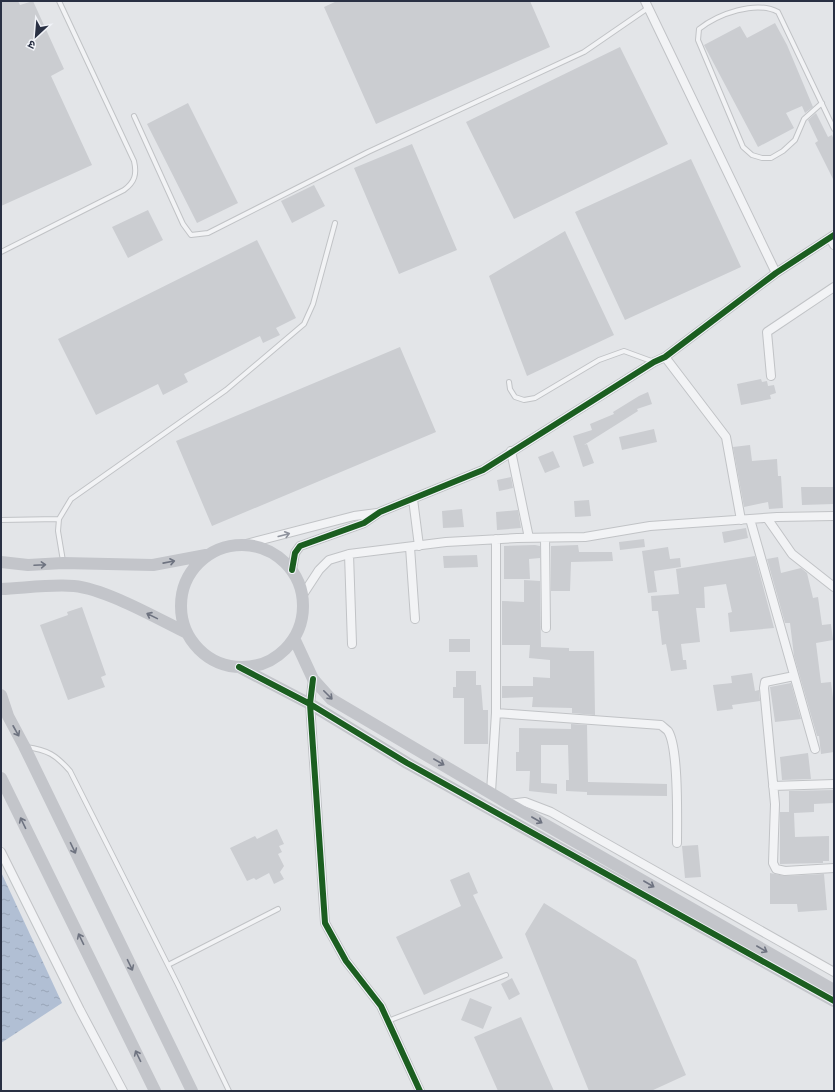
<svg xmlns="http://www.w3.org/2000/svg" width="835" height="1092" font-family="Signika,'Noto Sans Devanagari',sans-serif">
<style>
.water{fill:url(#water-ripples)}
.building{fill:#cbcdd1}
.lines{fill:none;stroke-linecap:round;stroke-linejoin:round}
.lane-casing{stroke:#c1c3c6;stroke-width:6}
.street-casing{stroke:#c1c3c6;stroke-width:10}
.lane{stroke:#f2f3f5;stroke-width:4}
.street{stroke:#f2f3f5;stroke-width:8}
.secondary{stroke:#c3c5ca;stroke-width:12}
.cycleway-casing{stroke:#f1f3f8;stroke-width:8}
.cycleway{stroke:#1b5e20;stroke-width:6}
.oneway{stroke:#8e929c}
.oneway2{stroke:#6e7380}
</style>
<defs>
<pattern id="water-ripples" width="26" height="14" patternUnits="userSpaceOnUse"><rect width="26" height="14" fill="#b1bfd4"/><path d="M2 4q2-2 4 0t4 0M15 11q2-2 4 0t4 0" fill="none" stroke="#98a4b7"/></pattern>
</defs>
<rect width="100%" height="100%" fill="#e3e5e8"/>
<!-- water -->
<path class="water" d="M1 872 62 1003 1 1043Z"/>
<!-- building -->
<path class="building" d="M1 1H18L20 5 33 1 64 69 51 76 92 165 1 206Z
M337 1H530L550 47 376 124 324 7Z
M775 23 787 45 813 107 805 113 802 106 786 113 794 128 758 147 704 45 740 26 747 38Z
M620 47 668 144 514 219 466 122Z
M188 103 238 203 197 223 147 124Z
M816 113 828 137 832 135 834 140V181L815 143 818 141 808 120Z
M412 144 457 250 399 274 354 168Z
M691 159 741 267 625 320 575 212Z
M314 185 325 206 292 223 281 201Z
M148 210 163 240 128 258 112 227Z
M565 231 614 335 527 376 489 276Z
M257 240 296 318 276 328 280 335 263 343 260 336 184 374 188 382 163 395 158 384 96 415 58 339Z
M400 347 436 432 212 526 176 441Z
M761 379 762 382 767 381 768 386 774 385 776 393 770 395 771 399 741 405 737 384Z
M648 392 652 404 637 409 638 411 584 445 587 444 594 463 583 467 573 436 592 430 590 424 614 414 613 412 639 396Z
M654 429 657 442 622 450 619 437Z
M750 445 752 461 777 459 778 476H781L783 508 769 509 768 502 744 507 733 447Z
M553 451 560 467 545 473 538 457Z
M511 477 513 488 499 491 497 480Z
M801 487H834V504L802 505Z
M589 500 591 516 575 517 574 501Z
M462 509 464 527 443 528 442 511Z
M518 510 521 528 497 530 496 512Z
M746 528 748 538 724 543 722 532Z
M644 539 645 547 620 550 619 542Z
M535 545 540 546V558L529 559 530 579H504V546Z
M578 545 579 552H612L613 561 571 562 570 591H551V546Z
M668 547 670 559 680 558 681 567 654 571 657 592 648 593 642 551Z
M477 555 478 567 444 568 443 556Z
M755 556 774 628 730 632 728 613 732 612 726 584 704 587 705 608H696L700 642 681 644 683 660H686L687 669 671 671 666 644 662 645 658 611H652L651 596 679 594 676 569Z
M778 557 781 573 801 568 807 573 813 598 818 597 822 625 831 624 833 640 816 643 821 683 831 682 834 706V752L821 754 819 736H817L794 656 790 623H785L767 559Z
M524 580 540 581 541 647 569 648V651H594L595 715 572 713V708L532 707 533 697 502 698V686H533V677L550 678V660L529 658 530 645H502V601L524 602Z
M82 607 106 675 101 677 105 687 68 700 40 625 68 615 67 612Z
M449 639H470V652H449Z
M456 671H476V685H481L483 710H488V744H464V698H453V687H456Z
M752 673 755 691 759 690 760 701 732 705 733 709 717 711 713 685 732 683 731 676Z
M791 683 801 719 775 722 770 687Z
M571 724 587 725 588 782 667 784V796L587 795V792L566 791V780H569L568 745H541V783L557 784V794L529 791 530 771H516V752H519V728L571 729Z
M808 753 811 779 782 780 780 757Z
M834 790V803L814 804V812L794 813 795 837 829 836V861H823V863L780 864V812H789V791Z
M277 829 284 844 279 846 282 852 278 854 284 866 280 872 284 879 274 884 269 873 256 880 254 878 247 881 230 848 255 836 257 839Z
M698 845 701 877 685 878 682 846Z
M469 872 478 893 473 895 503 958 424 995 396 937 461 906 450 880Z
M770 873 785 876 824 874 827 910 798 912 797 904H770Z
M544 903 636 960 686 1075 651 1091H589L525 934Z
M512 978 520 994 509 1000 501 984Z
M470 998 492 1007 483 1029 461 1020Z
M521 1017 554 1091H498L474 1037Z"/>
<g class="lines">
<defs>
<path id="lane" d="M822 103 804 119 795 140 783 151 771 158H762L752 155 743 147 698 40 699 29C718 14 756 0 778 12L834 129
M134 116 183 224 191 235 208 233 368 152 584 52 648 8
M1 252 124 190C135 182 137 174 134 161L59 1
M509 382 510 389 515 397 524 400 535 398 599 360 624 351 654 362
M1 520 59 519
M63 561 58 531 59 519 71 499 226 390 304 324 313 304 335 223
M26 747C48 750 56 755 70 771L178 985 229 1091
M168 965 278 909
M388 1021 506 975"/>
<path id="street" d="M645 1 776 273
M830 238 834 245
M665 357 726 437 741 520
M771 376 767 332 834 287
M511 451 529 538
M413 499 419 546
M767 518 792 554 834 587
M750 519 815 749
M545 538 546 628
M246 544 354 516 377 513
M410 547 415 619
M349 554 352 644
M292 570 295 553 300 546 364 523 380 512 483 470 654 362 665 357 776 273 834 235
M302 596 319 570 329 560 349 554 446 542 517 538 585 537 650 526 777 517 834 516
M794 676 765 682 764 688 775 804 773 863 776 869 785 871 834 868
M313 679 310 704 325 923 346 961 381 1006 420 1091
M496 713 661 725C663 727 666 729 668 731 679 748 677 820 677 843
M773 786 834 784
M491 792 496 713V539
M509 804 525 802 551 812 834 972
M1 852 80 1010 123 1091"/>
</defs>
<!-- lane casing -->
<use href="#lane" class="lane-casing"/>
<!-- street casing -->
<use href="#street" class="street-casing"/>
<!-- lane -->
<use href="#lane" class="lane"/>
<!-- street -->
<use href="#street" class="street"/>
<!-- secondary -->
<path class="secondary" d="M181 606a61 61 0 1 1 122 0a61 61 0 1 1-122 0Z
M1 562 28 565 63 563 153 565 206 555
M1 589C24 588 52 584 74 586 106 589 158 619 187 633
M294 638 313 679 331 699 509 804 834 990
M239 667 310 704 407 763 834 1001
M1 695 8 716 24 746 192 1091
M1 778 155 1091"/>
<defs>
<path id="cycleway" d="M292 570 295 553 300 546 364 523 380 512 483 470 654 362 665 357 776 273 834 235
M239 667 310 704 407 763 834 1001
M313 679 310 704 325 923 346 961 381 1006 420 1091"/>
</defs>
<!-- cycleway casing -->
<use href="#cycleway" class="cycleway-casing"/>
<!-- cycleway -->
<use href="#cycleway" class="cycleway"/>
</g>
<!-- one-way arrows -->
<defs><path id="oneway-shaft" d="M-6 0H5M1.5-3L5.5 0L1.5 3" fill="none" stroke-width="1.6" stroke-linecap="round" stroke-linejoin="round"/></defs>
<use class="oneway" href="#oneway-shaft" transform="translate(284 535) rotate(-15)"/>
<g class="oneway2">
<use href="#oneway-shaft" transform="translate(169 562) rotate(-11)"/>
<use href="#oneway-shaft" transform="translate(40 565) rotate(-3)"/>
<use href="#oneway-shaft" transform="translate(152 616) rotate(-154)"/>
<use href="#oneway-shaft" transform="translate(328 695) rotate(45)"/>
<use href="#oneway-shaft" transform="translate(16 731) rotate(61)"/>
<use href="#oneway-shaft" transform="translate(439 762) rotate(30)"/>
<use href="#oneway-shaft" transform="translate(537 820) rotate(30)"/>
<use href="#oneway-shaft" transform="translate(23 823) rotate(-116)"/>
<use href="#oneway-shaft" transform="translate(73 848) rotate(64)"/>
<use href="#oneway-shaft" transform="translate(649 884) rotate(30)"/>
<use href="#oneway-shaft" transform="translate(81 939) rotate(-116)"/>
<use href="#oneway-shaft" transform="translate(762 949) rotate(30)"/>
<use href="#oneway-shaft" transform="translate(130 965) rotate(64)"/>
<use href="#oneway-shaft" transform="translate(138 1056) rotate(-116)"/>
</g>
<!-- border -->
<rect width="835" height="1092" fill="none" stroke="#293043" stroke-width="4"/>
<!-- north arrow -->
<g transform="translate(36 36) rotate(206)" stroke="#f1f3f8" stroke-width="3" paint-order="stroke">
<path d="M0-3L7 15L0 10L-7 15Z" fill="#293043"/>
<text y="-6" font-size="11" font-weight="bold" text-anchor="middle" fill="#293043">उ</text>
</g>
</svg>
